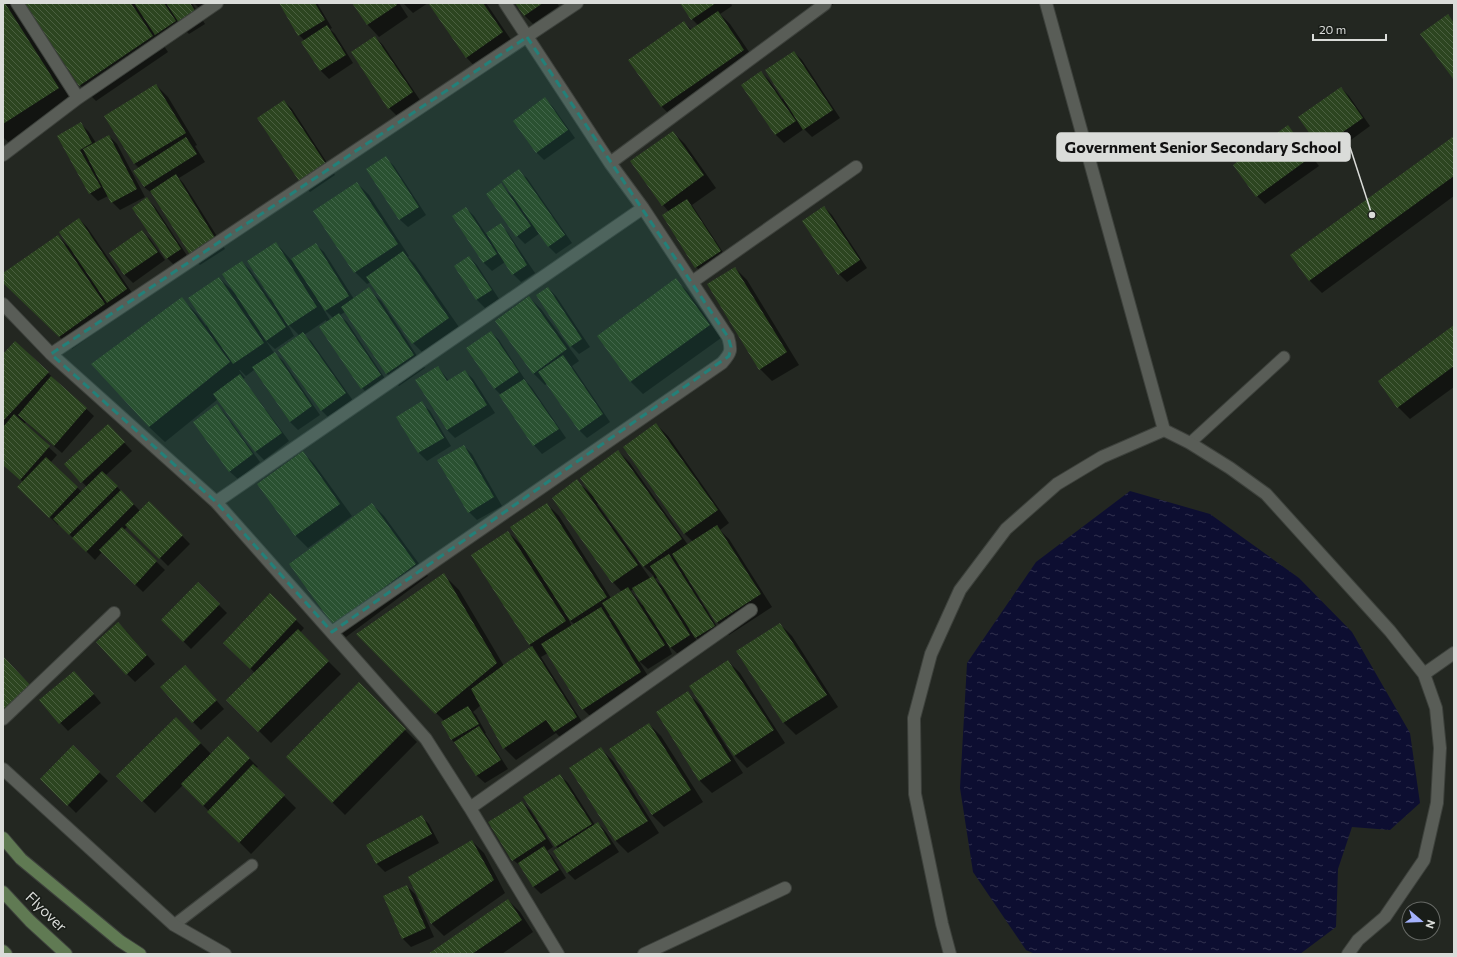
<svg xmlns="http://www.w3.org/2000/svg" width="1457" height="957" font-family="Commissioner,sans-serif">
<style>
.water{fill:url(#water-ripples)}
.shadow{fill:#0007;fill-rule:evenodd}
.building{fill:url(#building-back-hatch)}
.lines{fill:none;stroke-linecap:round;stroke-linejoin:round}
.lane-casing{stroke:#3d413c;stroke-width:13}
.street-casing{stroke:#3d413c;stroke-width:14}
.secondary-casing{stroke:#3d413c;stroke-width:14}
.lane{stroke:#595d57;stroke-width:11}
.street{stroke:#595d57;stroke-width:12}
.secondary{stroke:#607a53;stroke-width:12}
.marked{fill:#238079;fill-opacity:0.2;stroke:#238079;stroke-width:3;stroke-dasharray:8 5;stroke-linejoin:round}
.labels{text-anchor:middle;stroke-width:3;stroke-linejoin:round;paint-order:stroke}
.street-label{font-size:15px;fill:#dadcd9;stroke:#191d18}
.leader{fill:none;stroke:#dadcd9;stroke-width:1.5}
.callout-dot{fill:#dadcd9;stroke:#191d18;stroke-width:1.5}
.callout{fill:#dadcd9;stroke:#dadcd9;stroke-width:1.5}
.callout-label{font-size:16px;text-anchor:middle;font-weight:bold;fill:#111}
</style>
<defs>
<pattern id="water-ripples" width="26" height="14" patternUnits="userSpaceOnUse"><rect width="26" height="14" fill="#0d0e31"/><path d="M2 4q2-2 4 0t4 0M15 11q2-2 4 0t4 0" fill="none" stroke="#30304e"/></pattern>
<pattern id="building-back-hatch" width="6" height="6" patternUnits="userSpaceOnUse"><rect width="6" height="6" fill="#2c4520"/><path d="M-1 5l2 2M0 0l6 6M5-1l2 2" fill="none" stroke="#4a5f40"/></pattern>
</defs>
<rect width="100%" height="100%" fill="#232721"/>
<!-- water -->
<path class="water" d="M1130 491 1210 514 1299 578 1352 632 1410 733 1420 803 1390 830 1352 827 1338 869 1336 927 1300 954H1035L1026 950 973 872 960 788 967 663 1036 562Z"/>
<!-- shadow -->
<path class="shadow" d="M3 3H10L74 104 11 145 3 137Z
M25 3H192L205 24 189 34 184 29 162 43 168 52 96 101 80 85Z
M194 3H225L206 15Z
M280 3H317L332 28 330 29 335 34 353 63 329 79 321 71 302 42 305 41 299 35Z
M353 3H399L408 17 379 37 367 24Z
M403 3H428L413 13Z
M429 3H486L514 44 478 70 466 57Z
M516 3H557L559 6 533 24 525 16Z
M682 3H731L732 6 720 14 730 24 756 62 674 119 662 107 630 60 684 23 692 30 699 26 692 19Z
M813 3H835L822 12Z
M375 37 383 45 420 100 397 116 389 108Z
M794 52 802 60 840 118 812 137 804 129 784 143 776 135 743 85 761 72 769 80 782 99 784 98Z
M156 85 168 97 197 145 195 146 205 162 179 178 184 184 225 249 200 265 192 257 153 194 144 187 134 171 139 168 135 164 106 116Z
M1341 88 1349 96 1370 126 1329 156 1321 148 1299 117Z
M545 99 553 107 575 138 544 160 536 152Z
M284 101 292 109 335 175 310 192 302 184Z
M81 124 89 132 96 143 109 136 117 144 145 197 120 210 112 202 108 196 98 201 90 193 58 136Z
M1288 127 1296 135 1319 166 1265 204 1257 196Z
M673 132 685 144 716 188 692 205 728 260 704 275 696 267 669 212 663 205Z
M1454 137V196L1322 293 1310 281 1292 255Z
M386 158 394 166 426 215 408 227 399 219Z
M518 170 527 178 572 243 556 254 548 246 540 233 525 244 517 236 501 185 512 196 513 195Z
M357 183 369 195 409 256 408 257 415 264 461 330 425 355 413 343 371 282 367 284 355 272Z
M147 199 155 207 188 257 175 266 167 258Z
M824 207 832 215 867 268 847 282 839 274Z
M466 208 474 216 486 234 500 225 508 233 535 273 521 282 513 274 505 262 492 271 484 263 454 216Z
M79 219 87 227 135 297 117 317 72 349 3 282V274L58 236 68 246Z
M142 231 150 239 165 260 133 283 125 275 110 253Z
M276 243 291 260 315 244 324 252 354 299 368 289 381 301 425 368 399 386 387 374 345 312 340 315 347 322 388 383 370 396 362 388 326 320 304 335 311 341 354 402 330 419 322 411 280 350 300 336 287 323 294 336 275 349 266 341 274 353 283 361 320 415 298 430 290 422 254 370 246 376 240 370H239L245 378 243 379 289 441 264 460 256 452 218 399 165 442 149 427 181 298 197 314 206 326 207 324 219 278 234 292 242 262 250 270 270 299 271 298ZM322 307 333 318 330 320Z
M469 257 477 265 499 299 485 308 477 300 455 266Z
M735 268 747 280 799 365 772 381 760 369Z
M676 280 688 292 721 338 643 394 631 382Z
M548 288 556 296 590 347 579 354 571 346Z
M529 297 541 309 579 361 572 366 610 422 587 438 579 430 547 384 545 385 533 373Z
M1454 326V387L1410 419 1398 407Z
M491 332 499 340 526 381 532 388 566 438 542 454 534 445 501 395 495 389 467 348Z
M3 355 48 373 94 416 62 453 26 422 24 424 57 455 51 462 82 492 87 487 82 482 116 434 132 451 106 475 140 511 149 502 190 544 168 566 128 526 124 530 165 570 143 592 102 552 95 560 59 524 58 525 27 495 23 482 3 464Z
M438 367 449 381 465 371 473 379 495 413 455 438 447 430Z
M422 403 430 411 451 446 427 461 419 453 398 417Z
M217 405 225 414 260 462 238 479 229 471Z
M656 424 668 436 729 523 720 530 729 539 772 607 729 635 717 622 686 574 685 575 722 635 704 646 694 635 698 643 679 655 668 645 672 654 648 669 638 660 653 684 595 721 583 709 548 653 541 657 584 725 562 739 556 733 516 760 504 748 481 705 473 712 476 715 486 733H485L508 769 485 783 476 775 457 745 452 740 442 722 444 721 358 634 444 575 459 590 504 666 532 648 472 556 508 532 522 546 547 504 559 516 611 598 622 592 613 582 553 498 577 481 593 496 618 451 630 463 688 545 693 542 685 534 624 447ZM599 503 644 566 654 576 650 578 597 504ZM658 577 664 588 655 579ZM634 588 644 604 642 605 631 591ZM611 615 614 621 609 616ZM569 620 574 624 572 626Z
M464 446 472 454 502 506 477 520 469 512Z
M303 452 315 465 352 516 308 548 296 536 259 484Z
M372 504 384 516 428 576 346 637 334 625Z
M198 584 227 613 191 649 162 620Z
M270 595 304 628 300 633 341 674 271 743 228 700 255 673 224 643Z
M780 624 792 636 838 707 796 735 784 723 737 651Z
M126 631 155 664 135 682 127 674Z
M728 661 740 673 785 743 747 768 735 756 690 686Z
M193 674 224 709 201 730 193 722Z
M82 680 101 703 68 731 40 701Z
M359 684 417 742 345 815 287 757Z
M687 692 700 705 743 773 712 793 700 781 657 712Z
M176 718 211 754 228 737 258 767 256 768 296 808 251 854 183 785 155 813 117 776Z
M649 724 661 736 703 802 664 827 652 815Z
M73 747 108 781 76 813 42 779Z
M601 749 613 761 659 833 628 853 616 841 570 769Z
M560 775 568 783 595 825 598 823 606 832 619 852 575 880 567 872 558 849 525 797Z
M522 802 530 810 553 847 547 851 552 856 566 878 541 894 533 886 522 867 513 860Z
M421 816 429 824 439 843 385 872 377 864 367 845Z
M472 841 484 853 505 893 444 936 432 924 409 878Z
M407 886 415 894 434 937 411 947 403 939 384 896Z
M508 900 520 912 533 932 502 954H429Z"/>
<!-- building -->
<path class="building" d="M3 3H5L59 88 3 124Z
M24 3H131L153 36 79 86Z
M134 3H164L176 21 155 35Z
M166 3H190L198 15 181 26Z
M279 3H315L325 20 298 36Z
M352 3H396L397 5 367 25Z
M428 3H483L503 32 466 58Z
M515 3H543L524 16Z
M680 3H716L691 20Z
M718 11 744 50 661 107 628 60 684 21 690 30Z
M1448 14 1454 23V80L1420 34Z
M327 25 346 55 320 71 301 42Z
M375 36 413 92 388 109 351 52Z
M794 51 833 110 803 130 765 70Z
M761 71 796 121 775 135 741 85Z
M156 84 186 133 134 164 104 116Z
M1341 87 1363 118 1320 148 1298 117Z
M545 97 568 130 536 153 513 121Z
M284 100 328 167 301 184 257 118Z
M81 122 92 143 80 150 101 187 89 194 57 136Z
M1288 125 1311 157 1256 197 1233 165Z
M673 131 704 175 662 206 630 161Z
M109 135 137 189 111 203 83 149Z
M1454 136V176L1309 281 1290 255Z
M186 137 197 154 144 187 133 171Z
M386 156 419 207 399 220 366 169Z
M519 169 565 235 548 247 502 181Z
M176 174 217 241 192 258 150 191Z
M357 182 398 244 354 273 313 211Z
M501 183 531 226 516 237 486 194Z
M147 197 181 249 166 259 132 208Z
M687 199 721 251 695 268 662 215Z
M824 206 860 260 838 275 802 221Z
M466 207 497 254 483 263 452 216Z
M79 218 127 289 107 303 59 232Z
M501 223 527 265 512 275 486 233Z
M142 230 158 252 124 275 109 253Z
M58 235 105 304 59 337 3 283V273Z
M276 242 317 307 288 326 247 261Z
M316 243 349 296 325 311 291 259Z
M403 251 449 318 412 344 366 277Z
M469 256 492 290 476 300 454 266Z
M242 261 286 327 266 341 222 274Z
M735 267 787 352 759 370 707 284Z
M219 277 264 343 233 364 188 298Z
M676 278 710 325 630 382 597 336Z
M369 287 414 355 386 374 341 307Z
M548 287 582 339 570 347 536 295Z
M529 296 567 349 533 374 495 321Z
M182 297 230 362 149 427 91 364Z
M339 313 381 375 361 389 319 327Z
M1454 325V366L1397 408 1378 381Z
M491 331 519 372 494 389 466 348Z
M303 332 346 393 321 411 278 350Z
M15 341 49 372 3 421V354Z
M275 352 312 406 290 422 252 367Z
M563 355 603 414 579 431 538 372Z
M438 366 447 381 465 370 487 405 447 430 415 380Z
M240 374 282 433 255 452 213 394Z
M51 376 87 408 54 446 18 415Z
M524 379 559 429 533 446 499 395Z
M422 401 444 438 418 453 396 417Z
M217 404 253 454 229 472 193 422Z
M14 414 50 446 20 480 3 465V427Z
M656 423 718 510 684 534 623 447Z
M108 424 125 442 81 483 64 464Z
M464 445 494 497 468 513 437 460Z
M618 450 682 539 643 567 580 478Z
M303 451 340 504 295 536 257 484Z
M46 457 78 487 49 518 17 487Z
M102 471 118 486 69 535 53 519Z
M577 479 638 565 612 583 552 498Z
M121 490 134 504 86 552 72 538Z
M149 501 183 535 159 559 125 525Z
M372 503 416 564 333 625 289 564Z
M547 503 607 597 570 621 510 527Z
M717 525 761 594 716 623 672 554Z
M122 527 157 561 135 585 99 550Z
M508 531 566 621 529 645 471 555Z
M669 554 715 626 695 638 650 566Z
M444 573 497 663 435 714 356 634Z
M653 576 690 635 670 648 632 588Z
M198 582 220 604 183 642 161 620Z
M628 587 665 645 639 662 602 603Z
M270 593 297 619 250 669 223 643Z
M601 607 641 672 582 710 541 644Z
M118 622 147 655 126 675 96 642Z
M780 623 827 695 783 723 736 651Z
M298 629 329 661 258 732 226 700Z
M532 646 577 717 554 732 546 720 503 749 471 689 509 661Z
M3 656 31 686 3 711Z
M728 660 774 730 734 756 689 686Z
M185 665 217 700 192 723 160 687Z
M74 671 94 694 59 724 39 700Z
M359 682 406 729 332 803 286 757Z
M688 691 731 761 699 781 656 712Z
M468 706 479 724 451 740 441 722Z
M176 717 201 743 142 802 116 776Z
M649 723 691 790 652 815 609 749Z
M479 726 501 760 476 776 454 742Z
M228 736 250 758 203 806 181 784Z
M73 745 100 772 67 806 40 779Z
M601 747 648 821 615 841 569 768Z
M253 764 285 795 239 843 207 812Z
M560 774 592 824 555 847 523 797Z
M522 801 546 839 512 861 488 822Z
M422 815 432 834 376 864 366 845Z
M598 822 611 844 567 873 553 851Z
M472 840 494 880 431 924 408 877Z
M544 846 559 870 533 887 518 863Z
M407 885 426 928 402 939 383 896Z
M508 899 522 920 472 954H428Z"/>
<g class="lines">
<defs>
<path id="lane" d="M1190 443 1284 357
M174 925 252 865"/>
<path id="street" d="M17 3 78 98
M3 155 78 98 217 3
M610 163 825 4
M692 282 856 167
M3 304 51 354 216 502 426 739 470 808 558 954
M51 354 577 3
M1164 430 1190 443 1230 468 1266 494 1390 631 1424 674 1436 708 1440 748 1437 803 1424 860 1385 917 1358 940 1348 954
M216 502 643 208
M332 632 722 363C731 353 732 350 728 337L643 208 610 163 505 3
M1424 674 1454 653
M3 719 114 613
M3 769 174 925 225 954
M470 808 751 610
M644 954 785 888
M950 954 942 924 915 794 914 718 931 654 960 590 1006 529 1057 484 1102 457 1164 430 1046 3"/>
<path id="secondary" d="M3 838 21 859 120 941 140 954
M3 892 30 921 66 954
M3 951 6 954"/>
</defs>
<!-- lane casing -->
<use href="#lane" class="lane-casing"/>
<!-- street casing -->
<use href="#street" class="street-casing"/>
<!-- secondary casing -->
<use href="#secondary" class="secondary-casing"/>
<!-- lane -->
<use href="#lane" class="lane"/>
<!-- street -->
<use href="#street" class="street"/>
<!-- secondary -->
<use href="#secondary" class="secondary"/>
</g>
<!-- marked area -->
<path class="marked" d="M527 37 728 337 731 347 729 356 332 632 216 502 51 354Z"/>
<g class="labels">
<!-- street labels -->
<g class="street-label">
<text transform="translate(46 912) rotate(44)" y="5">Flyover</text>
</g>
</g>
<!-- callouts -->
<path class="leader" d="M1372 215L1350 147"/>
<circle class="callout-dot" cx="1372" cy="215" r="4"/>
<rect class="callout" x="1057" y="133" width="293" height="28" rx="4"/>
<g class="callout-label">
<text x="1203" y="153">Government Senior Secondary School</text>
</g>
<!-- border -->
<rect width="1457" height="957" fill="none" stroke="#dadcd9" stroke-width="8"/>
<!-- north arrow -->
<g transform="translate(1421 921) rotate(109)"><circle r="19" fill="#191d18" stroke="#666965"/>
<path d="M0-3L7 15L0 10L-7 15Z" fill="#a4b2fc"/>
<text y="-6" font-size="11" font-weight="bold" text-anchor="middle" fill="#dadcd9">N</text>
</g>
<!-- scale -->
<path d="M1313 34v6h73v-6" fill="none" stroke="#dadcd9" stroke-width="2"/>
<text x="1319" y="34" font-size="12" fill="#dadcd9" stroke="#191d18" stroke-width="3" paint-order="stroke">20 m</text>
</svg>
